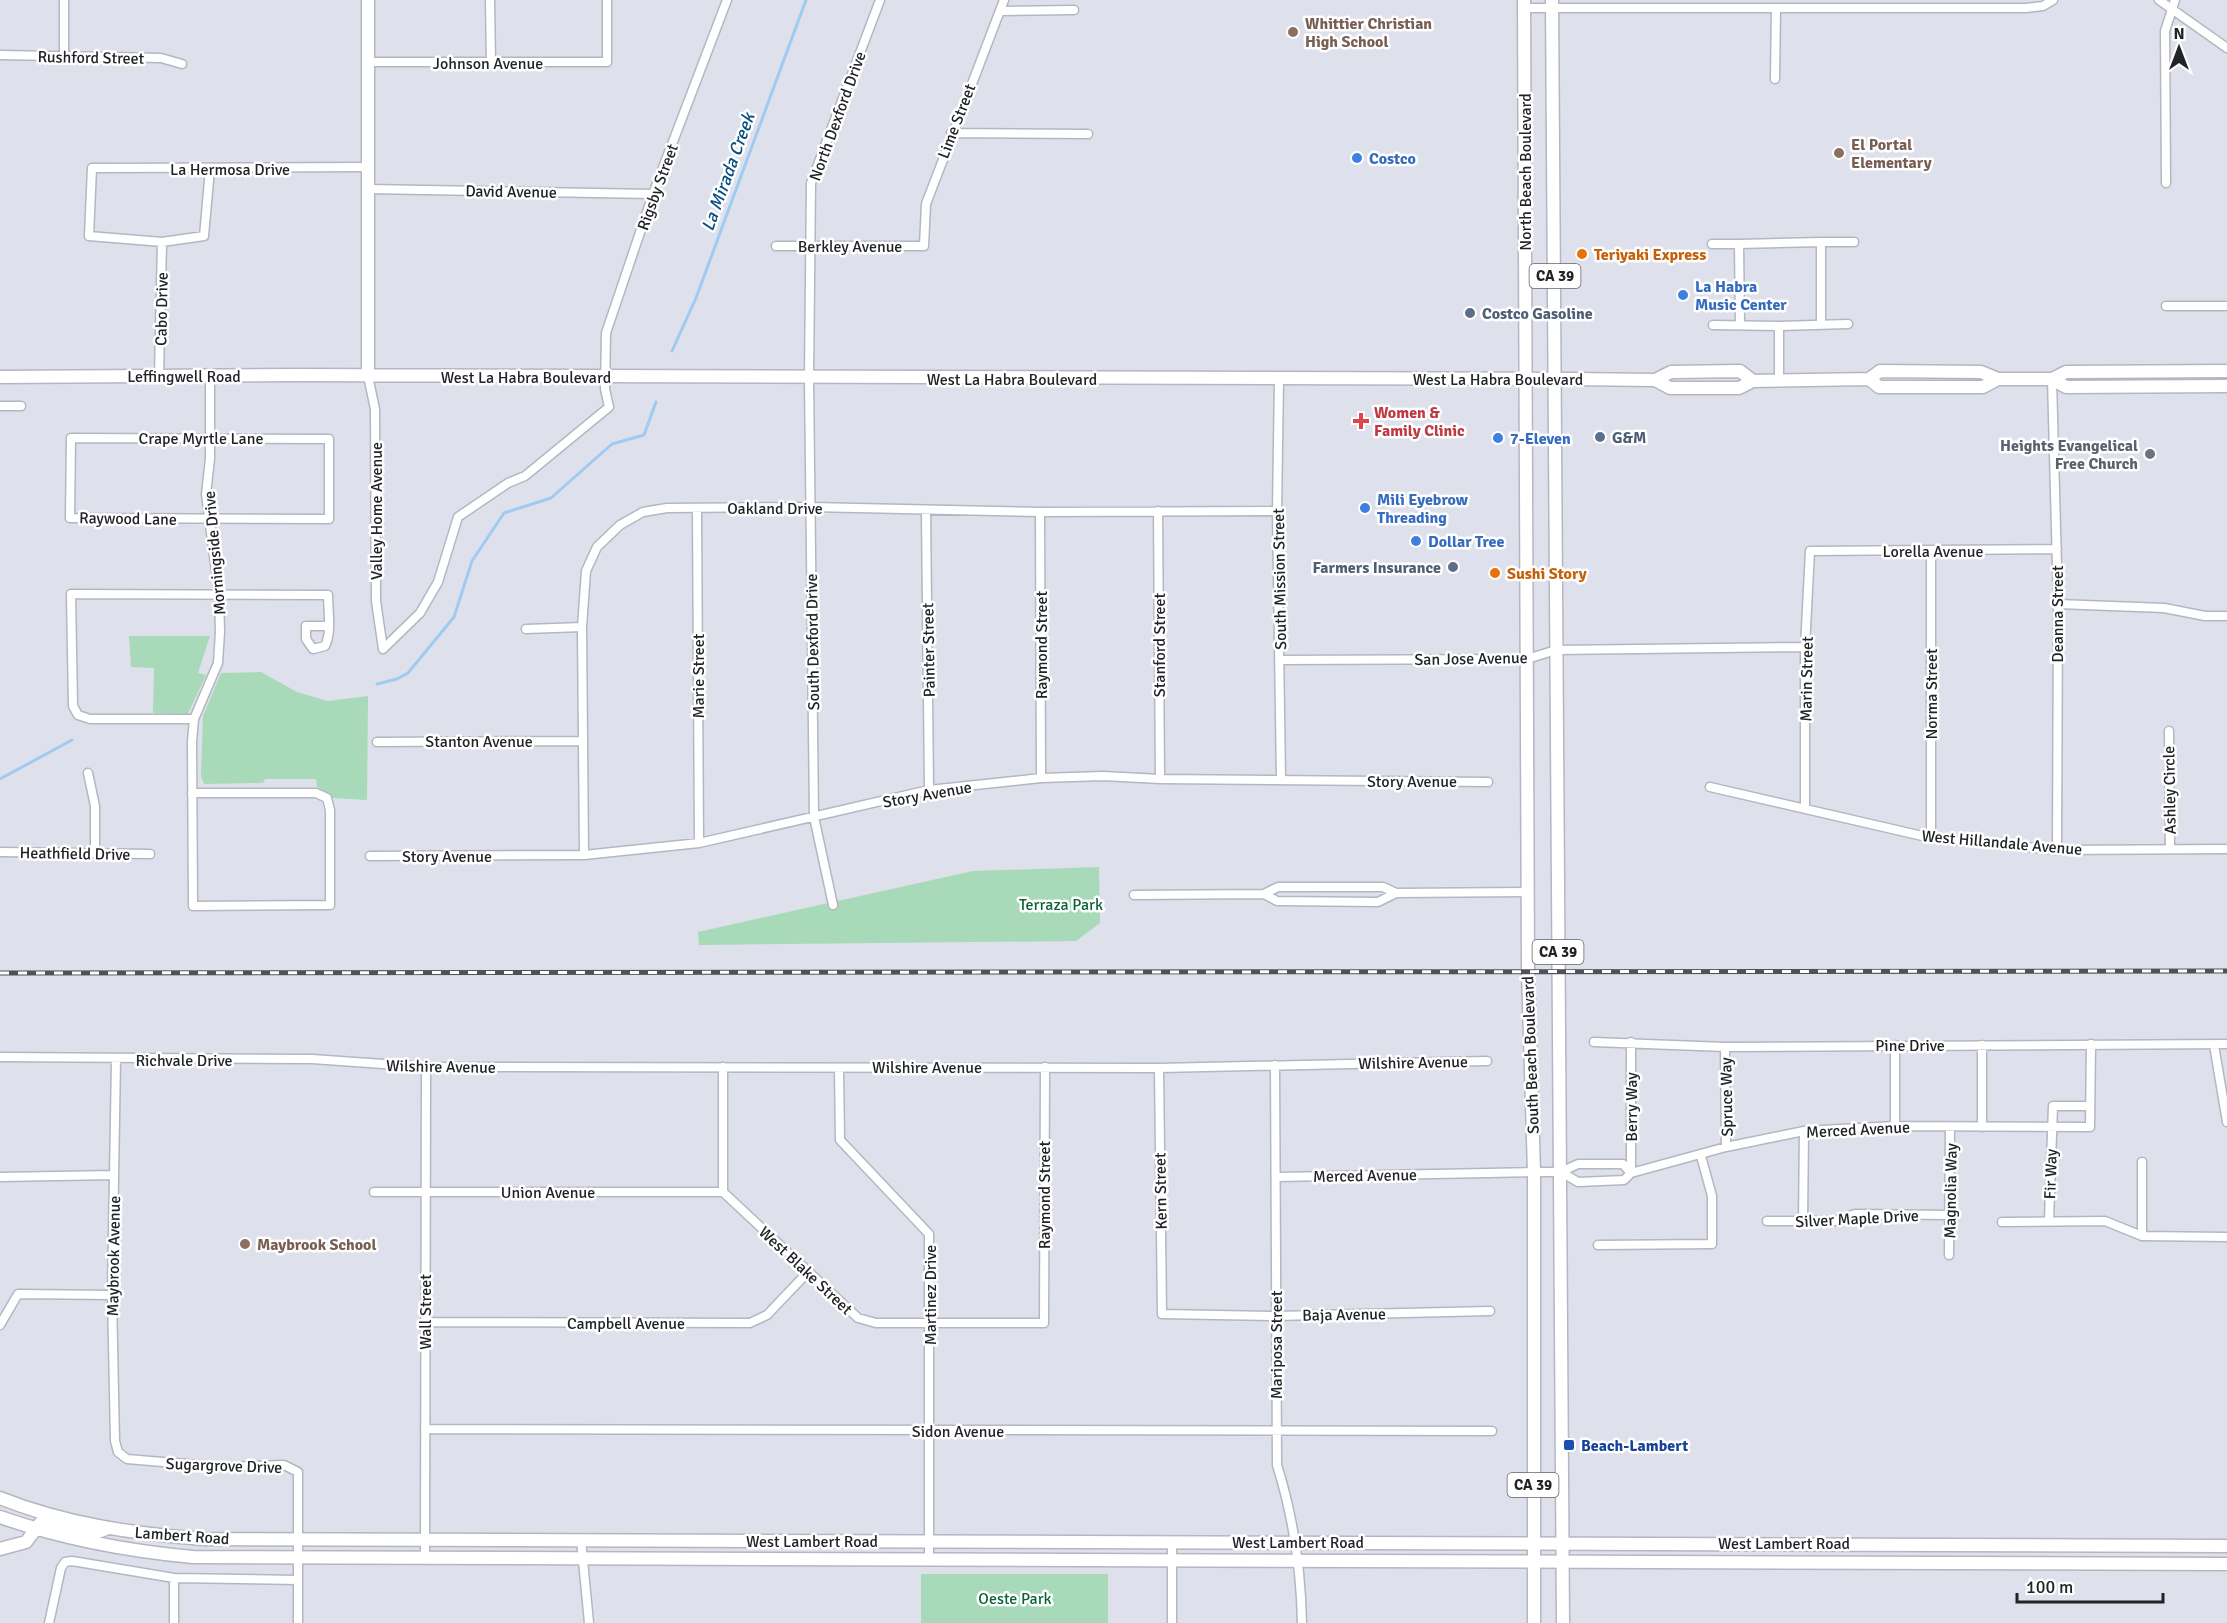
<svg xmlns="http://www.w3.org/2000/svg" width="2227" height="1623" font-family="Signika,sans-serif">
<style>
.green{fill:#a8d9b8}
.lines{fill:none;stroke-linecap:round;stroke-linejoin:round}
.stream{stroke:#9fcbf3;stroke-width:3}
.street-casing{stroke:#b4b7c0;stroke-width:11}
.secondary-casing{stroke:#b4b7c0;stroke-width:15}
.primary-casing{stroke:#b4b7c0;stroke-width:15}
.street{stroke:#fff;stroke-width:8}
.secondary{stroke:#fff;stroke-width:12}
.primary{stroke:#fff;stroke-width:12}
.rail-casing{stroke:#505257;stroke-width:5}
.rail{stroke:#fff;stroke-width:3;stroke-dasharray:9;stroke-linecap:butt}
.education-dot{fill:#8d6e63;stroke:#fff;stroke-width:2}
.shop-dot{fill:#3f7fe0;stroke:#fff;stroke-width:2}
.food-dot{fill:#e8710a;stroke:#fff;stroke-width:2}
.service-dot{fill:#5c6f8a;stroke:#fff;stroke-width:2}
.health-dot{fill:#e0444e;stroke:#fff;stroke-width:2}
.worship-dot{fill:#6b7280;stroke:#fff;stroke-width:2}
.transit-dot{fill:#1a4fb4;stroke:#fff;stroke-width:2}
.labels{text-anchor:middle;stroke-width:5;stroke-linejoin:round;paint-order:stroke}
.shield{fill:#fff;stroke:#646567;stroke-width:1.5}
.shield-label{font-size:15px;font-weight:bold;fill:#212326}
.education-label{font-size:16px;font-weight:bold;fill:#785e54;stroke:#fff;text-anchor:start}
.street-label{font-size:16px;fill:#212326;stroke:#fff}
.shop-label{font-size:16px;font-weight:bold;fill:#366cbe;stroke:#fff;text-anchor:start}
.food-label{font-size:16px;font-weight:bold;fill:#c56008;stroke:#fff;text-anchor:start}
.service-label{font-size:16px;font-weight:bold;fill:#4e5e75;stroke:#fff;text-anchor:start}
.health-label{font-size:16px;font-weight:bold;fill:#be3a42;stroke:#fff;text-anchor:start}
.worship-label{font-size:16px;font-weight:bold;fill:#5b616d;stroke:#fff;text-anchor:end}
.park-label{font-size:16px;fill:#096238;stroke:#fff}
.transit-label{font-size:16px;font-weight:bold;fill:#164399;stroke:#fff;text-anchor:start}
.water-label{font-size:18px;font-style:italic;fill:#054e7f;stroke:#fff}
</style>
<rect width="100%" height="100%" fill="#dee1eb"/>
<!-- green -->
<path class="green" d="M129 636H210L198 673 206 675 188 714 153 713 154 668 131 667Z
M261 672 297 692 328 701 368 696 367 800 333 798 317 787 316 779H265L263 783 204 784 201 776 203 716 221 673Z
M1099 867 1100 923 1076 941 699 945 698 932 973 871Z
M921 1574H1108V1623H921Z"/>
<g class="lines">
<!-- stream -->
<path class="stream" d="M672 351 696 298 806 0
M377 684 397 679 408 673 454 617 472 561 504 513 551 498 612 444 644 435 656 402
M0 779 72 740"/>
<defs>
<path id="street" d="M490 0 491 63
M2159 0 2227 48
M1524 8H2026L2043 6 2053 0
M1000 11 1074 10
M0 55 161 58 182 64
M64 56V0
M369 62H607V0
M1775 79 1776 8
M951 133 1088 134
M210 169 204 236 162 242 89 236 92 168 368 167
M2166 183 2165 31 2175 0
M368 189 653 194
M1821 242H1854
M1712 244H1739
M776 246H924L926 204 1004 0
M2166 306H2227
M1740 324 1739 244 1821 242V324
M1713 325 1779 326
M159 376 162 242
M368 376 375 409 376 601 383 649 420 613 438 582 458 517 508 483 525 476 609 407 605 389 606 333 653 194 727 0
M1279 379 1277 511 1281 780
M2052 379 2058 604 2057 850
M1779 380V326L1848 324
M0 406H21
M71 438 329 439V519L70 518Z
M697 509 699 843
M926 511 929 790
M1158 511 1160 779
M1040 512 1041 778
M2058 604 2164 608 2205 616H2227
M526 629 582 627
M1280 660 1527 659 1556 650 1805 647
M194 719H90L78 715 73 706 71 594 328 595C328 611 332 632 325 646L313 649 306 639V626H328
M2169 731 2170 849
M377 742 582 741
M88 773 95 806V853
M1710 787 1931 838 2057 850 2227 849
M192 793H316L327 798 330 810V905L193 906 192 742 194 719 218 663 220 632 219 594 206 494 210 459V376
M1805 808V647L1810 551 2057 549
M1931 838V551
M0 852 150 854
M584 855 582 627 586 571 597 547 620 525 643 512 667 508 811 507 1040 512 1277 511
M370 856 584 855 699 843 929 790 1041 778 1103 776 1160 779 1488 782
M1264 894 1277 901 1378 902 1396 893 1528 892
M1134 895 1264 894 1278 887H1383L1396 893
M833 905 814 817 809 378 811 183 880 0
M1594 1042 1725 1047 2227 1044
M1631 1042V1173
M1895 1045V1126
M1982 1045V1127
M2214 1045 2227 1122
M1725 1047 1726 1147
M0 1057 312 1059 426 1067 1159 1068 1487 1061
M116 1060 112 1295 115 1441 118 1452 127 1459 222 1467 284 1465 298 1472V1623
M1275 1065 1277 1465C1293 1516 1301 1570 1302 1623
M723 1067V1192
M839 1068 840 1140 929 1234V1558
M1159 1068 1162 1314 1275 1316 1490 1311
M2142 1162V1236
M1561 1172 1578 1164H1623L1631 1173
M0 1177 114 1175
M1277 1177 1534 1172H1561L1578 1182 1624 1180 1631 1173 1726 1147 1804 1131 1895 1126 2090 1127 2091 1044
M374 1192H723
M723 1192 858 1318 876 1323H1044L1045 1067
M2049 1220 2053 1106H2090
M1767 1221H1835L1855 1214 1948 1215
M1803 1221 1804 1131
M2002 1222 2105 1221 2142 1236 2227 1237
M1598 1245 1712 1244V1196L1701 1156
M1949 1255 1950 1127
M425 1322 750 1323 767 1315 807 1273
M0 1325 18 1294 112 1295
M425 1429 1492 1431
M581 1540 589 1623
M1172 1542V1623
M425 1557 426 1067
M174 1578V1623
M49 1623 61 1568 65 1562 72 1561 174 1578 298 1580"/>
<path id="secondary" d="M368 0V376
M0 377 298 375 1571 379 1655 380 1670 388H1739L1753 381 1869 379 1880 371 1981 372 1998 379H2052L2066 372 2227 371
M1869 379 1879 387H1983L1998 379
M2052 379 2066 387 2227 386
M1655 380 1671 372 1740 371 1753 381
M0 1498C65 1524 135 1534 204 1539L2227 1546
M0 1517C63 1539 127 1551 193 1557L2227 1564
M0 1549 26 1542 41 1522 92 1534 106 1529"/>
<path id="primary" d="M1524 0 1528 971 1534 1172V1623
M1552 0 1563 1623"/>
</defs>
<!-- street casing -->
<use href="#street" class="street-casing"/>
<!-- secondary casing -->
<use href="#secondary" class="secondary-casing"/>
<!-- primary casing -->
<use href="#primary" class="primary-casing"/>
<!-- street -->
<use href="#street" class="street"/>
<!-- secondary -->
<use href="#secondary" class="secondary"/>
<!-- primary -->
<use href="#primary" class="primary"/>
<defs>
<path id="rail" d="M0 973 2227 971"/>
</defs>
<!-- rail casing -->
<use href="#rail" class="rail-casing"/>
<!-- rail -->
<use href="#rail" class="rail"/>
</g>
<!-- markers -->
<g class="education-dot">
<circle cx="1293" cy="32" r="6"/>
<circle cx="1839" cy="153" r="6"/>
<circle cx="245" cy="1244" r="6"/>
</g>
<g class="shop-dot">
<circle cx="1357" cy="158" r="6"/>
<circle cx="1683" cy="295" r="6"/>
<circle cx="1498" cy="438" r="6"/>
<circle cx="1365" cy="508" r="6"/>
<circle cx="1416" cy="541" r="6"/>
</g>
<g class="food-dot">
<circle cx="1582" cy="254" r="6"/>
<circle cx="1495" cy="573" r="6"/>
</g>
<g class="service-dot">
<circle cx="1470" cy="313" r="6"/>
<circle cx="1600" cy="437" r="6"/>
<circle cx="1453" cy="567" r="6"/>
</g>
<path class="health-dot" d="M1358 412h6v6h6v6h-6v6h-6v-6h-6v-6h6z"/>
<circle class="worship-dot" cx="2150" cy="454" r="6"/>
<rect class="transit-dot" x="1563" y="1439" width="12" height="12" rx="3"/>
<g class="labels">
<!-- shield labels -->
<g class="shield">
<rect x="1529.5" y="264" width="51" height="24" rx="4.5"/>
<rect x="1532.5" y="940" width="51" height="24" rx="4.5"/>
<rect x="1507.5" y="1473" width="51" height="24" rx="4.5"/>
</g>
<g class="shield-label">
<text x="1555" y="281">CA 39</text>
<text x="1558" y="957">CA 39</text>
<text x="1533" y="1490">CA 39</text>
</g>
<!-- education labels -->
<g class="education-label">
<text x="1305" y="29">Whittier Christian<tspan x="1305" dy="18">High School</tspan></text>
<text x="1851" y="150">El Portal<tspan x="1851" dy="18">Elementary</tspan></text>
<text x="257" y="1250">Maybrook School</text>
</g>
<!-- street labels -->
<g class="street-label">
<text transform="translate(91 57) rotate(1)" y="6">Rushford Street</text>
<text x="488" y="69">Johnson Avenue</text>
<text transform="translate(837 116) rotate(-70)" y="6">North Dexford Drive</text>
<text transform="translate(956 121) rotate(-69)" y="6">Lime Street</text>
<text x="230" y="175">La Hermosa Drive</text>
<text transform="translate(1525 172) rotate(-90)" y="6">North Beach Boulevard</text>
<text transform="translate(657 187) rotate(-70)" y="6">Rigsby Street</text>
<text transform="translate(511 191) rotate(1)" y="6">David Avenue</text>
<text x="850" y="252">Berkley Avenue</text>
<text transform="translate(161 309) rotate(-89)" y="6">Cabo Drive</text>
<text x="184" y="382">Leffingwell Road</text>
<text x="526" y="383">West La Habra Boulevard</text>
<text x="1012" y="385">West La Habra Boulevard</text>
<text x="1498" y="385">West La Habra Boulevard</text>
<text x="201" y="444">Crape Myrtle Lane</text>
<text x="775" y="514">Oakland Drive</text>
<text transform="translate(376 511) rotate(-90)" y="6">Valley Home Avenue</text>
<text transform="translate(128 518) rotate(1)" y="6">Raywood Lane</text>
<text x="1933" y="557">Lorella Avenue</text>
<text transform="translate(214 553) rotate(-95)" y="6">Morningside Drive</text>
<text transform="translate(1279 579) rotate(-91)" y="6">South Mission Street</text>
<text transform="translate(2057 614) rotate(-90)" y="6">Deanna Street</text>
<text transform="translate(812 642) rotate(-91)" y="6">South Dexford Drive</text>
<text transform="translate(1041 645) rotate(-90)" y="6">Raymond Street</text>
<text transform="translate(1159 645) rotate(-90)" y="6">Stanford Street</text>
<text transform="translate(928 650) rotate(-91)" y="6">Painter Street</text>
<text transform="translate(1471 658) rotate(-1)" y="6">San Jose Avenue</text>
<text transform="translate(698 676) rotate(-90)" y="6">Marie Street</text>
<text transform="translate(1806 679) rotate(-89)" y="6">Marin Street</text>
<text transform="translate(1931 694) rotate(-90)" y="6">Norma Street</text>
<text x="479" y="747">Stanton Avenue</text>
<text x="1412" y="787">Story Avenue</text>
<text transform="translate(2169 790) rotate(-91)" y="6">Ashley Circle</text>
<text transform="translate(927 794) rotate(-10)" y="6">Story Avenue</text>
<text transform="translate(2002 842) rotate(5)" y="6">West Hillandale Avenue</text>
<text transform="translate(75 853) rotate(1)" y="6">Heathfield Drive</text>
<text x="447" y="862">Story Avenue</text>
<text x="1910" y="1051">Pine Drive</text>
<text transform="translate(1530 1055) rotate(-92)" y="6">South Beach Boulevard</text>
<text x="184" y="1066">Richvale Drive</text>
<text transform="translate(1413 1062) rotate(-1)" y="6">Wilshire Avenue</text>
<text transform="translate(441 1066) rotate(1)" y="6">Wilshire Avenue</text>
<text x="927" y="1073">Wilshire Avenue</text>
<text transform="translate(1726 1097) rotate(-91)" y="6">Spruce Way</text>
<text transform="translate(1631 1107) rotate(-90)" y="6">Berry Way</text>
<text transform="translate(1858 1129) rotate(-3)" y="6">Merced Avenue</text>
<text transform="translate(2050 1174) rotate(-88)" y="6">Fir Way</text>
<text transform="translate(1365 1175) rotate(-1)" y="6">Merced Avenue</text>
<text transform="translate(1160 1191) rotate(-91)" y="6">Kern Street</text>
<text transform="translate(1950 1191) rotate(-89)" y="6">Magnolia Way</text>
<text x="548" y="1198">Union Avenue</text>
<text transform="translate(1044 1195) rotate(-90)" y="6">Raymond Street</text>
<text transform="translate(1857 1218) rotate(-3)" y="6">Silver Maple Drive</text>
<text transform="translate(113 1256) rotate(-89)" y="6">Maybrook Avenue</text>
<text transform="translate(806 1270) rotate(43)" y="6">West Blake Street</text>
<text transform="translate(930 1295) rotate(-90)" y="6">Martinez Drive</text>
<text transform="translate(425 1312) rotate(-90)" y="6">Wall Street</text>
<text transform="translate(1344 1314) rotate(-1)" y="6">Baja Avenue</text>
<text x="626" y="1329">Campbell Avenue</text>
<text transform="translate(1276 1345) rotate(-90)" y="6">Mariposa Street</text>
<text x="958" y="1437">Sidon Avenue</text>
<text transform="translate(224 1465) rotate(2)" y="6">Sugargrove Drive</text>
<text transform="translate(182 1535) rotate(4)" y="6">Lambert Road</text>
<text x="812" y="1547">West Lambert Road</text>
<text x="1298" y="1548">West Lambert Road</text>
<text x="1784" y="1549">West Lambert Road</text>
</g>
<!-- shop labels -->
<g class="shop-label">
<text x="1369" y="164">Costco</text>
<text x="1695" y="292">La Habra<tspan x="1695" dy="18">Music Center</tspan></text>
<text x="1510" y="444">7-Eleven</text>
<text x="1377" y="505">Mili Eyebrow<tspan x="1377" dy="18">Threading</tspan></text>
<text x="1428" y="547">Dollar Tree</text>
</g>
<!-- food labels -->
<g class="food-label">
<text x="1594" y="260">Teriyaki Express</text>
<text x="1507" y="579">Sushi Story</text>
</g>
<!-- service labels -->
<g class="service-label">
<text x="1482" y="319">Costco Gasoline</text>
<text x="1612" y="443">G&amp;M</text>
<text x="1441" y="573" text-anchor="end">Farmers Insurance</text>
</g>
<!-- health labels -->
<g class="health-label">
<text x="1374" y="418">Women &amp;<tspan x="1374" dy="18">Family Clinic</tspan></text>
</g>
<!-- worship labels -->
<g class="worship-label">
<text x="2138" y="451">Heights Evangelical<tspan x="2138" dy="18">Free Church</tspan></text>
</g>
<!-- park labels -->
<g class="park-label">
<text x="1061" y="910">Terraza Park</text>
<text x="1015" y="1604">Oeste Park</text>
</g>
<!-- transit labels -->
<g class="transit-label">
<text x="1581" y="1451">Beach-Lambert</text>
</g>
<!-- water labels -->
<g class="water-label">
<text transform="translate(728 172) rotate(-70)" y="6">La Mirada Creek</text>
</g>
</g>
<!-- north arrow -->
<g transform="translate(2179 48)" stroke="#ffffff" stroke-width="4.5" paint-order="stroke">
<path d="M0-4.5L10 22L0 15L-10 22Z" fill="#212326"/>
<text y="-9" font-size="16" font-weight="bold" text-anchor="middle" fill="#212326">N</text>
</g>
<!-- scale -->
<path d="M2017 1593v9h146v-9" fill="none" stroke="#212326" stroke-width="3"/>
<text x="2026" y="1593" font-size="18" fill="#212326" stroke="#ffffff" stroke-width="4.5" paint-order="stroke">100 m</text>
</svg>
